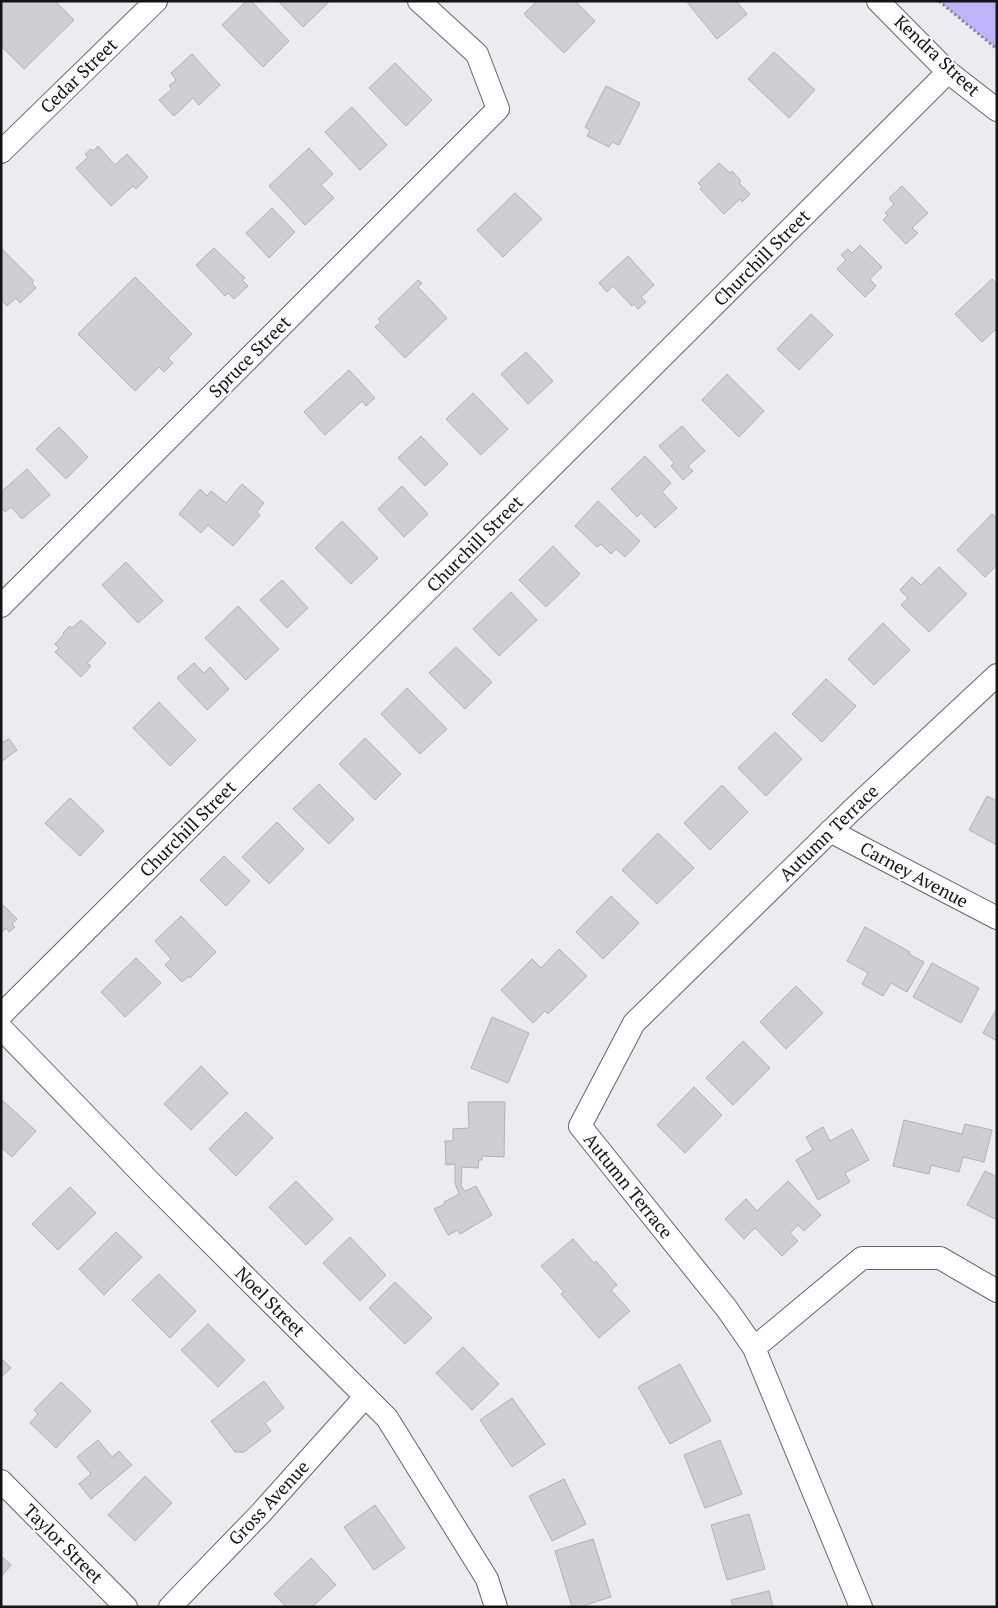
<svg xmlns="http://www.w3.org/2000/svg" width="998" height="1608" font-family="'PT Serif',serif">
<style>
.forest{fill:#bfb3fb}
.building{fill:#cfced3;stroke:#b2b2b6}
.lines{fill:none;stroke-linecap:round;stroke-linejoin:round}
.minor-casing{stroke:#656569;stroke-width:24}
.path{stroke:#8d8d90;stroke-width:3;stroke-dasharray:2.5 2.5;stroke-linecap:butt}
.minor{stroke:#fff;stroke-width:22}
.labels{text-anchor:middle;stroke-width:4;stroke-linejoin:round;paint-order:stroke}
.street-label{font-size:18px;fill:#141415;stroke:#fff}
</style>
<rect width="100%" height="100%" fill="#ececf0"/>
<!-- forest -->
<path class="forest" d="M939 1H997V49Z"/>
<!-- building -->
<path class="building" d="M1 1H55L74 20 24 69 1 46Z
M246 1H251L289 41 263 67 222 25Z
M278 1H329V2L303 27Z
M537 1H575L595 21 564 53 524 14Z
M686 1H736L747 14 717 39Z
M774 52 815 90 789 118 748 79Z
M192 54 220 85 199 105 193 98 174 116 159 100 172 89 169 86 176 80 171 73Z
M395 63 432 100 406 126 369 88Z
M606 86 640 103 619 145 612 142 609 147 587 136 590 130 585 127Z
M352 107 387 145 360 170 325 132Z
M98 146 115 165 127 154 148 177 136 189 133 186 111 206 76 168 88 157 85 154 91 149 93 151Z
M309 148 333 174 321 185 334 198 305 225 269 186Z
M719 163 730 173 732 171 741 181 739 183 750 194 742 202 740 199 724 214 700 189 702 187 698 183Z
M902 186 928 213 912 228 918 233 906 244 883 220 888 215 885 213 894 204 889 198Z
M515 193 542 219 503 257 477 230Z
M272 208 295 232 269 258 246 233Z
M860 245 882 267 870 279 876 286 865 297 837 269 846 260 841 255 848 249 852 253Z
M1 248 34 281 32 283 36 288 20 303 16 298 7 306 1 299Z
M214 248 245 278 242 280 248 286 234 299 228 293 225 296 196 265Z
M628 256 654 285 641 297 646 302 638 309 634 304 632 306 613 286 607 292 599 283Z
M135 277 192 334 168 358 173 363 164 372 159 367 135 391 78 334Z
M992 279 997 285V328L982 342 955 314Z
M418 280 422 283 418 287 447 318 405 358 375 327 381 322 378 319Z
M811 314 833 335 799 370 777 349Z
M526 352 553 381 528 404 501 374Z
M349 370 375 398 366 406 362 401 325 435 304 412Z
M727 374 764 411 739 437 702 400Z
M473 393 508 429 481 455 446 419Z
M682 426 705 451 688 466 693 471 683 480 671 466 674 463 659 446Z
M59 427 88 457 66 479 36 449Z
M421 436 448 464 425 486 398 458Z
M645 456 671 483 662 492 677 508 655 528 641 513 637 517 611 489Z
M27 469 50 495 22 519 11 507 5 512 1 507V492Z
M242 484 264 503 257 512 260 515 233 546 208 525 201 533 179 514 200 489 207 496 211 491 226 503Z
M402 486 428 514 404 537 378 509Z
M598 501 640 541 625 557 616 549 611 554 601 544 597 547 575 526Z
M992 514 997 518V565L985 577 957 550Z
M342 521 378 558 351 584 315 548Z
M553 546 580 574 546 607 519 580Z
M126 562 163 601 138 623 102 585Z
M939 567 967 594 929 632 901 605 908 598 900 590 912 577 921 585Z
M282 580 308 608 287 628 260 600Z
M511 592 537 620 499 656 473 629Z
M238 606 279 649 246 680 205 638Z
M81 620 106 643 87 663 91 666 81 677 55 652 59 648 55 644 64 634 63 633 70 626 72 628Z
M883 623 910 650 874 685 848 659Z
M456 647 492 682 465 709 429 673Z
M194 663 204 673 210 667 229 689 207 710 177 678Z
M826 679 856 706 822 742 792 714Z
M407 688 447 729 420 754 381 714Z
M159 702 196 740 170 766 133 728Z
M775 732 802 759 766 796 738 768Z
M365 738 401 774 375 800 339 764Z
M9 739 17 750 1 762V743Z
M319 784 354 819 329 844 293 809Z
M722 785 748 812 710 850 684 823Z
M987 796 997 801V845L969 830Z
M70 798 104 831 80 856 45 823Z
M277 822 304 849 269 884 242 857Z
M658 833 694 868 657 904 622 870Z
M224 856 250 881 226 906 200 880Z
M611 896 639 923 603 959 576 932Z
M1 903 17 919 12 924 15 927 9 932 6 928 1 933Z
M181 916 216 952 190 978 189 976 182 982 165 965 171 959 155 941Z
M865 927 910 952 909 954 924 962 907 992 891 983 883 996 862 984 868 973 847 961Z
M559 949 587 976 548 1014 545 1011 533 1023 501 990 532 959 541 968Z
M136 958 161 983 125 1017 101 992Z
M932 963 979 988 961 1023 913 997Z
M796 986 823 1013 786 1049 760 1022Z
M997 1008V1041L983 1033Z
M492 1017 529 1033 508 1083 471 1068Z
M743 1041 770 1068 733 1105 706 1078Z
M201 1066 228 1093 191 1130 164 1104Z
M694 1087 722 1115 685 1153 657 1125Z
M1 1099 36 1131 12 1157 1 1147Z
M468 1102H505L504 1157 482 1156V1160H479L478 1168 462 1167 461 1186 465 1191 476 1186 492 1215 460 1234 458 1230 448 1235 434 1209 445 1204 444 1202 459 1194 455 1183V1164L446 1165 445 1141H453V1129L469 1128Z
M246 1112 273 1138 236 1176 209 1149Z
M904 1120 962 1134 965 1124 992 1130 984 1162 963 1157 959 1172 931 1165 929 1174 893 1166Z
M823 1127 830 1141 852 1129 869 1160 845 1173 850 1182 818 1200 796 1160 813 1150 806 1137Z
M985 1171 997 1177V1220L967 1205Z
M296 1181 333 1219 306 1245 269 1207Z
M788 1181 821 1215 804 1231 798 1225 790 1233 798 1241 782 1256 755 1228 744 1239 725 1219 746 1199 757 1211Z
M70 1187 96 1213 58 1250 32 1224Z
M116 1232 142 1257 104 1295 79 1269Z
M350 1237 386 1275 360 1301 323 1263Z
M573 1239 594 1263 596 1261 617 1285 611 1290 630 1311 599 1338 561 1294 564 1292 541 1266Z
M159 1274 196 1311 170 1338 132 1300Z
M395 1282 432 1318 405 1344 369 1308Z
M208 1324 245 1360 218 1387 181 1350Z
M463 1347 499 1384 472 1410 436 1373Z
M1 1358 11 1368 1 1377Z
M680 1364 711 1421 670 1444 638 1387Z
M264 1381 284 1408 265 1423 271 1431 244 1452H235L211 1421Z
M61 1382 91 1411 56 1448 30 1423 38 1414 34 1410Z
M512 1398 545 1444 512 1467 480 1420Z
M98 1440 112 1457 119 1451 132 1465 91 1499 79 1484 91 1474 77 1457Z
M720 1440 742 1494 705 1508 684 1455Z
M145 1476 172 1503 135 1541 108 1515Z
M564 1479 586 1524 552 1541 529 1496Z
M375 1505 405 1548 374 1570 344 1527Z
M749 1514 765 1569 727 1580 711 1525Z
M593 1539 611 1597 579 1607H572L555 1551Z
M1 1556 11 1565 1 1577Z
M311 1558 336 1585 312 1607H286L274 1594Z
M769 1591 773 1607H733L731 1600Z"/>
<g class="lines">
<defs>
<path id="minor" d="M878 1 948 72 997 110
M1 152 156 1
M1 606 498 109 477 54 419 1
M830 831 997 918
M1 1015 948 72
M1 1028 151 1183 387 1418 487 1579 496 1607
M754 1348 862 1258H940L997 1291
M1 1481 126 1607
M170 1607 261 1513 365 1397
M861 1607 754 1348 727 1309 580 1126 634 1023 851 811 997 675"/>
</defs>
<!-- minor casing -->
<use href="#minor" class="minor-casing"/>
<!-- path -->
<path class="path" d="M939 1 997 49"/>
<!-- minor -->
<use href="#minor" class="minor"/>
</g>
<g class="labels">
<!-- street labels -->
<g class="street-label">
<text transform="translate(937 56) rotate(43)" y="6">Kendra Street</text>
<text transform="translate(79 76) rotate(-44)" y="6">Cedar Street</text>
<text transform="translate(762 258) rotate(-45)" y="6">Churchill Street</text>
<text transform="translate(250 357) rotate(-45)" y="6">Spruce Street</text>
<text transform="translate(475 544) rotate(-45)" y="6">Churchill Street</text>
<text transform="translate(188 829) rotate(-45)" y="6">Churchill Street</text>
<text transform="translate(829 833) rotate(-44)" y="6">Autumn Terrace</text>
<text transform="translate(914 875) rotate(28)" y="6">Carney Avenue</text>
<text transform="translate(628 1186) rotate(51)" y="6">Autumn Terrace</text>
<text transform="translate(270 1302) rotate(45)" y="6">Noel Street</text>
<text transform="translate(269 1503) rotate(-47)" y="6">Gross Avenue</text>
<text transform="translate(63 1544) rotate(45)" y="6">Taylor Street</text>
</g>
</g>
<!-- border -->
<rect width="998" height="1608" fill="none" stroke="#141415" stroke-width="5"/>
</svg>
